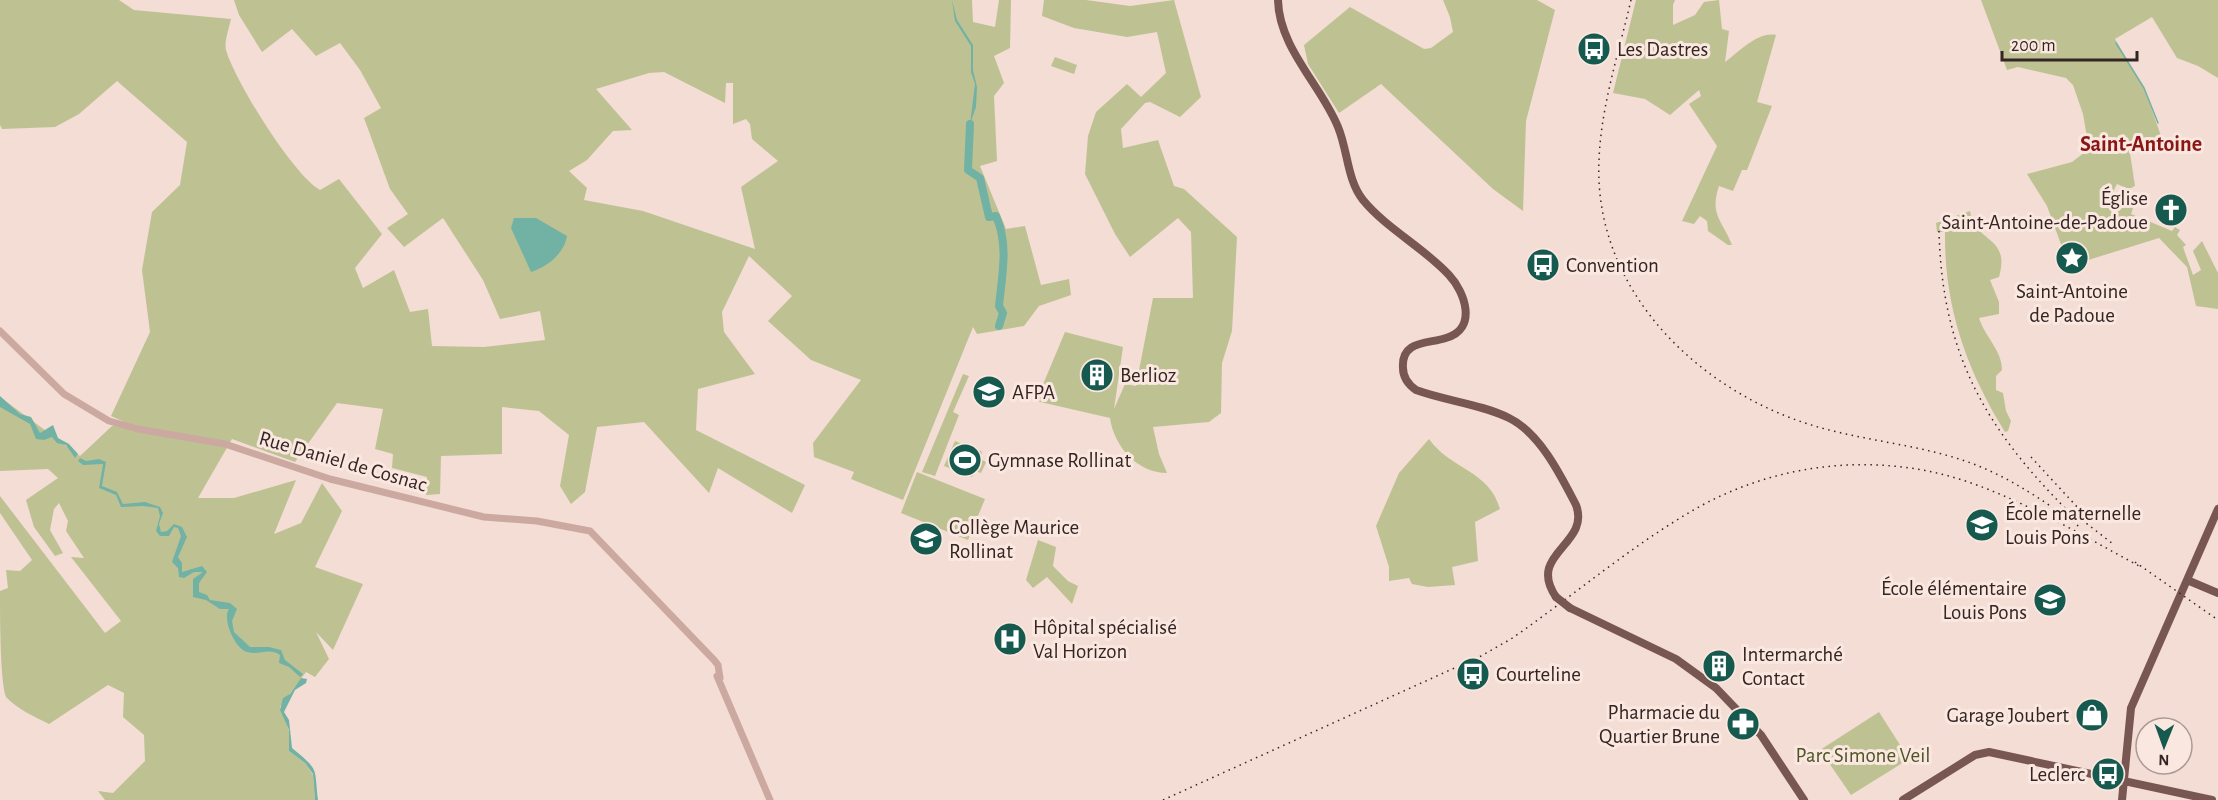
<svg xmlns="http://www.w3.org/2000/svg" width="2218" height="800" font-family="'Alegreya Sans',sans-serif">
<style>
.green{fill:#bec293;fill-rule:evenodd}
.water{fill:#71b2a5}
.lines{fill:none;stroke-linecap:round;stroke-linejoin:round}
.stream{stroke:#71b2a5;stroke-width:1.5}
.river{stroke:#71b2a5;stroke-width:8}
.minor{stroke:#cba9a0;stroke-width:7}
.major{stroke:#785753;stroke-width:8}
.rail{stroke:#342524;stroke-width:1.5;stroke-dasharray:1.5 4.5;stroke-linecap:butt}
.major-bridge{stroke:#785753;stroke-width:8}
.labels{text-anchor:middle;stroke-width:6;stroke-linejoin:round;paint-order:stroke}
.poi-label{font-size:21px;fill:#342524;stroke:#fae8e0;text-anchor:start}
.street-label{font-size:21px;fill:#342524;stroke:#fae8e0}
.park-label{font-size:21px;fill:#4e5425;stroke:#fae8e0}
.neighbourhood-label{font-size:22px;font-weight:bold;fill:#8a1616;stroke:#fae8e0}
</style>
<rect width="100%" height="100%" fill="#f3ddd4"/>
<!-- green -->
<path class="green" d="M0 0H119L134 10 231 19C229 28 224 42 226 50 235 81 293 175 320 190L339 179 382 234 355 268 363 288 394 270 410 312 428 309 432 346 484 347 545 340 540 311 500 319 483 280 443 218 404 247 387 228 408 214 390 189 364 118 381 108 360 70 340 43 316 56 292 29 262 52 239 15 234 0H972L973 22 995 27 999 0H1011L1010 48 994 56 1004 83 994 96 997 161 980 166 1006 229 1025 226 1041 285 1069 279 1071 295 1039 306 1024 326 977 334 973 327 903 500 851 479 854 472 814 457 813 443 861 380 811 360 768 321 792 296 749 256 722 312 724 332 755 374 698 389 696 430 805 485 792 513 718 468 709 493 644 422 597 427 585 492 571 504 560 486 569 435 539 411 502 407V454L441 456 440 494 426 495 427 477 392 468 393 454 375 449 383 409 337 403 295 462 232 439 198 498H234L296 480 274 534 301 523 322 483 342 511 315 567 363 584 333 650 316 632 329 659 315 677 306 672 280 707 289 731V751L305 763 313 775 315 800H105L98 791 113 793 145 761 144 735 123 717 124 693 108 685 49 724C35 717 17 709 6 697 0 682 0 612 0 591L8 588 6 570 20 571 32 560 0 513V496L105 633 121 621 71 557 84 558 66 531 68 521 59 503 54 509 50 530 63 553 55 556 34 527 26 500 58 478 48 469 0 471V397L80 456 112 426 131 425 111 416 150 332 142 270 152 212 180 185 187 142 117 81 79 114 55 127 2 129 0 125ZM664 72 725 103 726 83H733V124L746 119 750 124 752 139 778 161 741 187 755 249 643 211 584 200 587 188 569 171 587 160 613 131 632 130 596 89 649 73Z
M1044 0H1086L1130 6 1174 0 1201 97 1180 117 1150 102 1145 103 1121 129 1123 148 1158 140 1174 186 1184 189 1237 237 1232 331 1222 363 1221 413 1209 422 1153 427 1159 454 1167 473C1138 473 1114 447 1110 418L1036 401 1065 332 1123 347 1114 409 1125 384 1136 386 1153 298H1193L1191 232 1178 218 1130 257 1115 234 1085 174 1088 136 1096 112 1127 84 1141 97 1166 73 1157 32 1127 37 1074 28 1042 16Z
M1443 0H1537L1555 10 1526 121 1523 211 1493 189 1381 84 1339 113 1308 64 1304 45 1350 7 1424 49 1431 48 1453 32 1450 17Z
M1636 0H1675L1673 5V25L1695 15 1704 2 1719 0 1722 29 1729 31 1725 62C1739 52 1758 31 1776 35L1757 102 1772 106 1747 170H1742L1733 191 1719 186C1709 215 1723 221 1732 245H1728L1708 231 1707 221 1700 216 1694 224 1682 221 1717 146 1689 104 1701 96 1699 90 1670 115 1645 99 1613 93Z
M1981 0H2218V78L2198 66 2177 58 2152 17 2115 39 2145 90 2161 136 2142 150 2128 140 2135 186 2129 189 2117 184 2113 192 2135 202 2131 214 2172 231 2175 227 2180 230 2177 235 2186 245 2183 247 2193 275 2201 270 2193 251 2202 241 2218 273V309L2196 306 2187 267 2159 238 2069 266 2047 206 2027 174 2072 162 2089 149 2083 114 2073 85 2066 78 2018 67 2007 70Z
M1055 57 1077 65 1074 74 1051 66Z
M1970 211C1975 244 2011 235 1999 277L1990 280 1999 302V314L1979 318C1985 337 2002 350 2002 370L1996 376V390L2003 393 2006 411 2011 421 2008 431 2005 432C1966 369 1944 306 1945 232H1937L1936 223Z
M963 374 969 376 953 412 959 415 935 476 922 472Z
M1429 439C1451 470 1489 470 1500 509L1475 522 1478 561 1452 567 1455 585 1428 587 1412 584 1409 578 1389 581V567L1376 526 1399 473Z
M955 441 972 448 974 446 982 452 980 459 986 462 981 473 975 471 972 477 944 466Z
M917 472 985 499 968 540 901 513Z
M1038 540 1056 547 1053 566 1068 581 1078 586 1072 604 1047 577 1033 588 1026 580Z
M1879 712 1909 759 1851 795 1820 750Z"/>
<!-- water -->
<path class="water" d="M952 0 957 20 973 45V70L977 87 976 107 970 124 975 84 971 72V46L955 21Z
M514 218H536L567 236C564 254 547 267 531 272L511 228Z
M0 396 20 414 31 417 40 433 53 425 58 438 69 444 78 454 75 458 66 445 57 443 52 437 44 440 36 439 30 424 0 407Z
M80 458 86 461 99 459 106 462 102 486 117 492 123 504 145 502 160 507 163 513 159 524 161 532 167 531 174 524 182 527 187 537 178 557 182 563V572L202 566 207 572 199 583V592L207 595 210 600 230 603 237 609 232 621 234 632 250 647H269L281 650 285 660 303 674 300 677 289 667 279 663 280 655C269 647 259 656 247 652 234 648 222 618 229 609H220L206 600 193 597V579L203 572H194L184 578 179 577 178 568 172 562 181 536 178 528 174 527 169 536H160L156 531 160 516 158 508 143 506 121 507 116 495 99 488 103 464 83 465 78 461Z
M301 678 307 679 306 683 295 690 284 712 289 720 292 748C320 771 314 767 318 800H315L313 774 305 763 289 751V730L280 710 283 698 290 694Z"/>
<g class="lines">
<!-- stream -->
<path class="stream" d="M2116 43 2144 88 2158 123"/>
<!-- river -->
<path class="river" d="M970 124 968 170 980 178 989 217 996 216C1009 245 1002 275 999 306L1003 313 999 326"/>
<!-- minor -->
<path class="minor" d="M0 331 64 394 109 421 138 429 225 444 330 479 484 517 537 521 590 531 714 660 718 665 720 678
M717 676 770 800"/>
<!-- major -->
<path class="major" d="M1278 0C1279 48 1321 85 1338 127 1348 151 1347 180 1363 200 1387 229 1423 247 1449 275 1465 292 1478 329 1446 338 1428 344 1401 340 1403 368 1403 378 1409 385 1416 390 1446 401 1481 404 1509 418 1540 433 1561 476 1576 505 1591 545 1526 553 1556 597
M2187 580 2218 593
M1570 608 1676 659 1716 688 1761 735 1804 800
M1903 800 1975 755 1989 752 2212 800
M2122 800 2131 708 2218 509"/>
<!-- rail -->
<path class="rail" d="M1631 0C1619 52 1601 106 1599 160 1593 290 1699 393 1818 427 1867 441 1920 445 1968 462 2010 477 2046 502 2081 528
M1939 231C1942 352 1984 427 2068 511
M2031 457 2090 521
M2077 516 2113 544
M2135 562 2218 620
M1163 800 1481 656 1511 639C1573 596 1632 545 1697 508 1781 461 1883 451 1974 484 2032 505 2087 538 2141 567"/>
<!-- major-bridge -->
<path class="major-bridge" d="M1556 597 1570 608"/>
</g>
<!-- icons -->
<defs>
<symbol id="bus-disc" viewBox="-11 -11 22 22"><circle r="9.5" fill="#16594e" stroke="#fae8e0"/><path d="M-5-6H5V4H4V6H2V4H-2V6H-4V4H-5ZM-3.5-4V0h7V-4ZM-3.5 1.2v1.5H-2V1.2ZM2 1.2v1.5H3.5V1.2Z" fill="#fff"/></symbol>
<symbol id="church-disc" viewBox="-11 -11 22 22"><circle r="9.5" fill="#16594e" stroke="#fae8e0"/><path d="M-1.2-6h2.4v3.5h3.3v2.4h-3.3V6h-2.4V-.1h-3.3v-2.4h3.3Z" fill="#fff"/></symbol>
<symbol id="sight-disc" viewBox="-11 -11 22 22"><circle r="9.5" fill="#16594e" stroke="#fae8e0"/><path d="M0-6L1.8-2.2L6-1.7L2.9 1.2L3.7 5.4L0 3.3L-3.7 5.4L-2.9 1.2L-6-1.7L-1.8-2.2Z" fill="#fff"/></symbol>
<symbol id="building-disc" viewBox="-11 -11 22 22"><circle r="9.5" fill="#16594e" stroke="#fae8e0"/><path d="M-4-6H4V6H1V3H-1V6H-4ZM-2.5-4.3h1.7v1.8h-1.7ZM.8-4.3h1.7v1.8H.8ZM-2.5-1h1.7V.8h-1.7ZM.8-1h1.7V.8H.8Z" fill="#fff"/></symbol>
<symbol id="university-disc" viewBox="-11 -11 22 22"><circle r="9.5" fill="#16594e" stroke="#fae8e0"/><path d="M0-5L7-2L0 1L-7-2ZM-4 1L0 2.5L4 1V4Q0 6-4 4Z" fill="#fff"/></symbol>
<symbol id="stadium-disc" viewBox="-11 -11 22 22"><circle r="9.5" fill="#16594e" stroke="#fae8e0"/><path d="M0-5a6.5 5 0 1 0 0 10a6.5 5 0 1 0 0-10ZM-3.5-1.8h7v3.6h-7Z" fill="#fff"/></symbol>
<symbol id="school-disc" viewBox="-11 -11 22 22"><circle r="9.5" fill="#16594e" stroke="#fae8e0"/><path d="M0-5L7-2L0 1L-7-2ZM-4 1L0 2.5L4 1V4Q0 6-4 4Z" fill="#fff"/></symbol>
<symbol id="hospital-disc" viewBox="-11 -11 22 22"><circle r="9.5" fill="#16594e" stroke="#fae8e0"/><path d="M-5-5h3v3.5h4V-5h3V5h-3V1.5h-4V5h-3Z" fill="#fff"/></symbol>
<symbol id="shop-disc" viewBox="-11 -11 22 22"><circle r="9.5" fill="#16594e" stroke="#fae8e0"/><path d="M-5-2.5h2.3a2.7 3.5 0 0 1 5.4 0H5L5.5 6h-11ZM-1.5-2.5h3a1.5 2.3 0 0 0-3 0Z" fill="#fff"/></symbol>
<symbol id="pharmacy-disc" viewBox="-11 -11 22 22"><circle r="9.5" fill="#16594e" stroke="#fae8e0"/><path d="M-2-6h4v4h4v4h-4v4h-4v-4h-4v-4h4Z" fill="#fff"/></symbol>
</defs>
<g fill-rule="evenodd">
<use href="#bus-disc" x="1575" y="30" width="38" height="38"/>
<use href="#church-disc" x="2152" y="191" width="38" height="38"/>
<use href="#sight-disc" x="2053" y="239" width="38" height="38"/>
<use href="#bus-disc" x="1524" y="246" width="38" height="38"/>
<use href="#building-disc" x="1078" y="356" width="38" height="38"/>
<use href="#university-disc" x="970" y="373" width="38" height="38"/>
<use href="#stadium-disc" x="946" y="441" width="38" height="38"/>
<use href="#school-disc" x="1963" y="506" width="38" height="38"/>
<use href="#school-disc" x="907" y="520" width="38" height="38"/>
<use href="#school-disc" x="2031" y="581" width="38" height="38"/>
<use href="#hospital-disc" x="991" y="620" width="38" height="38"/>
<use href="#building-disc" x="1700" y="647" width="38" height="38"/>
<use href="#bus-disc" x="1454" y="655" width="38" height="38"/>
<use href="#shop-disc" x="2073" y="696" width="38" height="38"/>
<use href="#pharmacy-disc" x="1724" y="705" width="38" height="38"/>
<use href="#bus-disc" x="2089" y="755" width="38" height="38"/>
</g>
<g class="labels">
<!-- poi labels -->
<g class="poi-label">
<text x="1617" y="56">Les Dastres</text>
<text x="2148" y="205" text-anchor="end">Église<tspan x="2148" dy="24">Saint-Antoine-de-Padoue</tspan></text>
<text x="1566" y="272">Convention</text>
<text x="2072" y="298" text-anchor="middle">Saint-Antoine<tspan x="2072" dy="24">de Padoue</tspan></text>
<text x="1120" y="382">Berlioz</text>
<text x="1012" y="399">AFPA</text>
<text x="988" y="467">Gymnase Rollinat</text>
<text x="2005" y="520">École maternelle<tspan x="2005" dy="24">Louis Pons</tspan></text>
<text x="949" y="534">Collège Maurice<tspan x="949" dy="24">Rollinat</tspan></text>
<text x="2027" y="595" text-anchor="end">École élémentaire<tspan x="2027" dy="24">Louis Pons</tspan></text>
<text x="1033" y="634">Hôpital spécialisé<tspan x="1033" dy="24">Val Horizon</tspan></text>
<text x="1742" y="661">Intermarché<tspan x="1742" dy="24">Contact</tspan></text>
<text x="1496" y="681">Courteline</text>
<text x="1720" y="719" text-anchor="end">Pharmacie du<tspan x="1720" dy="24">Quartier Brune</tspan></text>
<text x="2069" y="722" text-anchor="end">Garage Joubert</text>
<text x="2085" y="781" text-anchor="end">Leclerc</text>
</g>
<!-- street labels -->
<g class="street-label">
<text transform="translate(343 461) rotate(16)" y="7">Rue Daniel de Cosnac</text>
</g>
<!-- park labels -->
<g class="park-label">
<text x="1863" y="762">Parc Simone Veil</text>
</g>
<!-- neighbourhood labels -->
<g class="neighbourhood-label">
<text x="2141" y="151">Saint-Antoine</text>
</g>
</g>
<!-- north arrow -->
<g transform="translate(2164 746) rotate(181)"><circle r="28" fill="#fae8e0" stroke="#ab9a95" stroke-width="1.5"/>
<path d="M0-4.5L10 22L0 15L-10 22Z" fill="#16594e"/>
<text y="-9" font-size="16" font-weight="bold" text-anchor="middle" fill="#342524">N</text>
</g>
<!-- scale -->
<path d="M2002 51v9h135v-9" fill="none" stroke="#342524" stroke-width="3"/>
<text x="2011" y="51" font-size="18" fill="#342524" stroke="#fae8e0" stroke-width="4.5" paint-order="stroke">200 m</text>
</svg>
